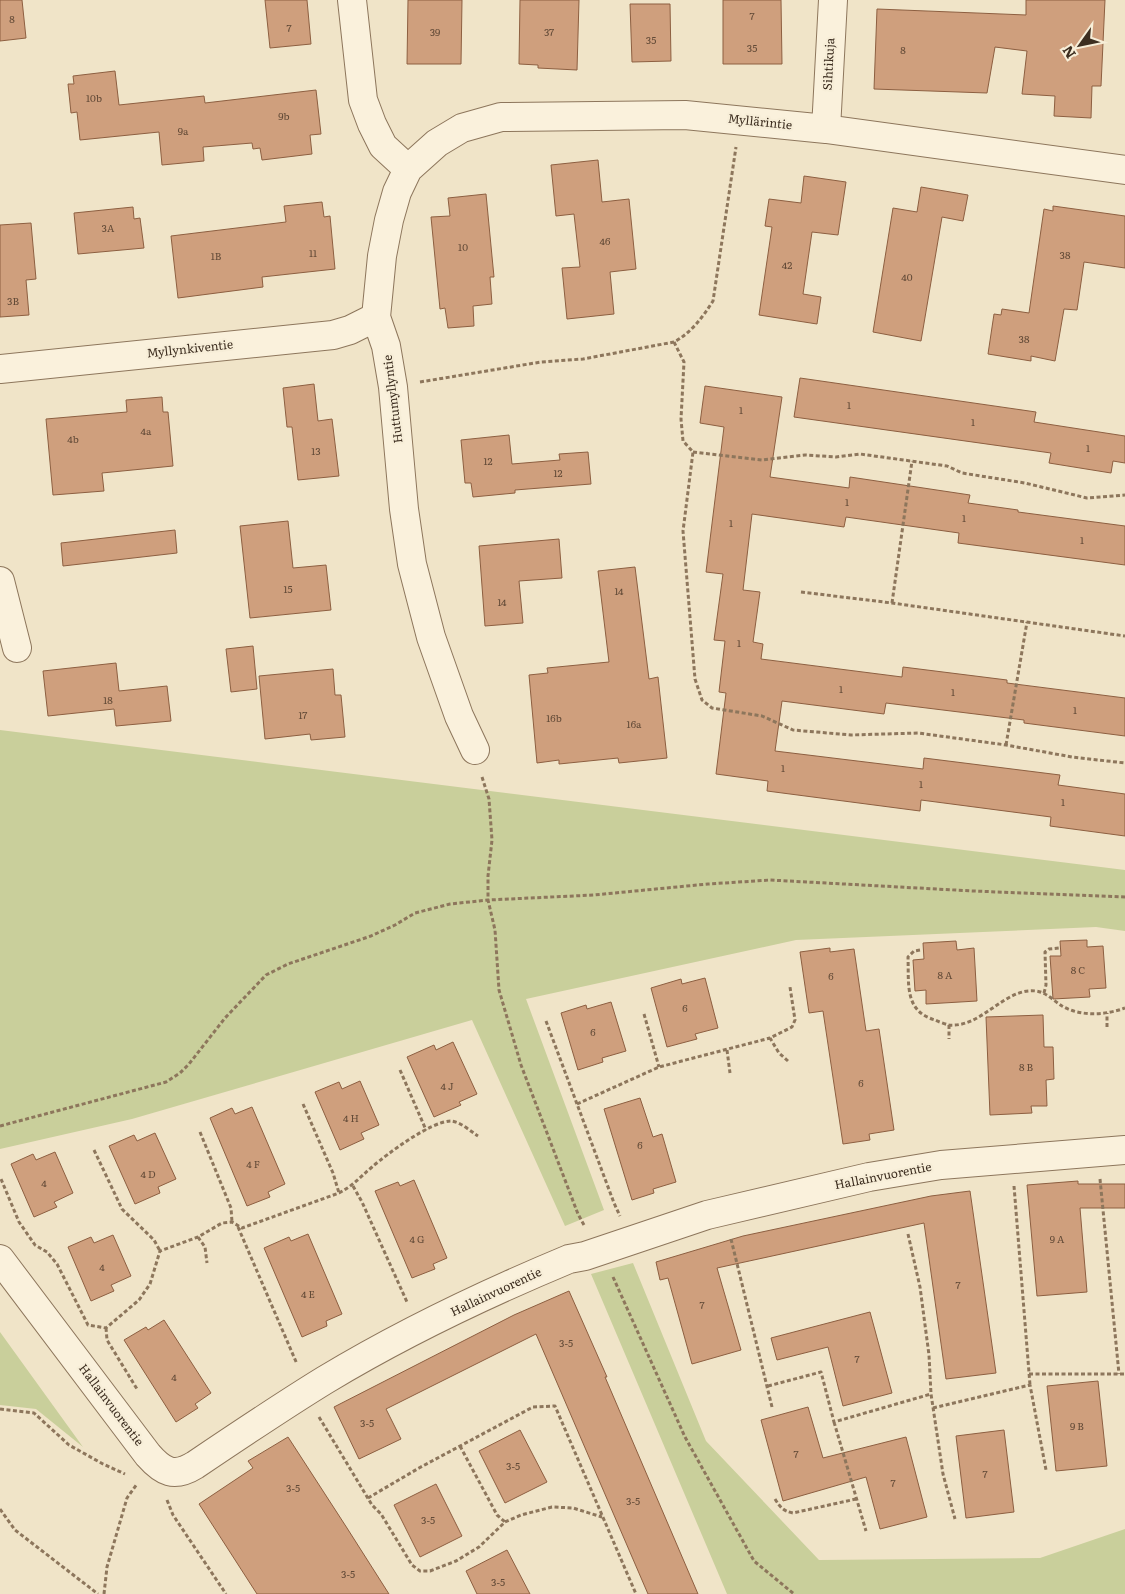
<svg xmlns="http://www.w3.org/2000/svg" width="1125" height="1594" font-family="Literata,serif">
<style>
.green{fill:#c9cf9b}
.building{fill:#cf9f7d;stroke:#8d5f41}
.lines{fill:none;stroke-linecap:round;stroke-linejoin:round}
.street-casing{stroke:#8d765c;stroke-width:30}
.path{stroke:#8d765c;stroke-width:3;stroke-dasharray:4 2.5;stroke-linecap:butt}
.street{stroke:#faf1dc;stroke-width:28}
.labels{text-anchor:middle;stroke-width:4.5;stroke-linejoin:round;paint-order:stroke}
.number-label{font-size:10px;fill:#624a37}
.street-label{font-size:12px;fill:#3d2e20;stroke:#f7eed8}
</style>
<rect width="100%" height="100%" fill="#f0e4c8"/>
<!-- green -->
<path class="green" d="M0 730 1125 870V931L1096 927 796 940 526 999 604 1210 565 1226 472 1020 132 1119 0 1149Z
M633 1263 706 1441 819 1560 1040 1558 1125 1529V1594H727L591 1274Z
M0 1332 83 1447 36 1409 0 1405Z"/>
<!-- building -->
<path class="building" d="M0 0H22L26 38 0 41Z
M265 0H307L311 44 270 48Z
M408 0H462L461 64H407Z
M520 0H579L577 70 538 68V65L519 64Z
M723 0H781L782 64H723Z
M1026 0H1105L1101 86H1092L1091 118 1054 116 1055 96 1022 94 1027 51 995 47 987 93 874 89 877 9 1026 15Z
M630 4H670L671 61 632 62Z
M115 71 119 105 204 96 205 103 316 90 321 134 310 135 312 154 262 160 260 148 253 149 252 143 203 147 204 161 162 165 159 132 80 140 77 112 71 113 68 84H74L73 76Z
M598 160 602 202 629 199 636 269 610 272 614 314 567 319 562 268 580 267 574 214 556 216 551 165Z
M804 176 846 182 838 235 812 232 803 294 821 297 817 324 759 315 772 227 765 226 769 199 801 203Z
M921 187 968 195 963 221 942 217 921 341 873 332 893 208 917 212Z
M486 194 494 277H490L492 304 473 306 474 326 448 328 445 308 440 309 431 217 450 216 448 198Z
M322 202 324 217 330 216 335 269 262 277 263 287 178 298 171 236 286 222 284 206Z
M1053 206 1125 216V268L1084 262 1077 310 1064 309 1055 361 1031 356V361L988 354 994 314 1001 315 1002 309 1029 313 1044 209 1053 211Z
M133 207 134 219 140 218 144 248 78 254 74 213Z
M31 223 36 279 26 280 29 315 0 317V225Z
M800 378 1036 412 1034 422 1125 436V463L1113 461 1111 473 1049 463 1051 453 794 417Z
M314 384 318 421 332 419 339 476 298 480 292 427H287L283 388Z
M705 386 782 397 770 477 849 488 850 477 970 495 968 503 1018 510V512L1125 526V565L958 543 959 533 846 517 844 527 752 514 743 590 760 592 753 642 763 644 761 659 902 677 903 667 1007 680V683L1125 698V736L1024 723V720L886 703 884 714 782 701 775 751 923 769 924 758 1060 775 1058 785 1125 794V836L1050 826 1051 817 921 800 920 811 767 791 768 781 716 774 726 693 719 692 725 641 714 640 723 574 706 572 724 427 700 423Z
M162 397 163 412H168L173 466 102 473 104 491 53 495 46 419 127 412 126 400Z
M509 435 512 464 560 460 559 454 588 452 591 484 515 490V493L473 497 471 483H465L461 440Z
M288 521 293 568 326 565 331 610 250 618 240 526Z
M175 530 177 553 63 566 61 543Z
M559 539 562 578 519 581 523 623 485 626 479 546Z
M635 567 649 679 658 677 667 758 619 763 618 758 559 764V760L537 763 529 675 548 673 547 668 609 662 598 571Z
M253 646 257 689 231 692 226 649Z
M116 663 119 691 167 686 171 721 116 726 114 709 48 716 43 671Z
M333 669 335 695H341L345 737 311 740 310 734 265 739 259 676Z
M1087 940V947L1103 946 1106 988 1089 989 1090 997 1053 999 1050 956H1061L1060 941Z
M956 941 957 950 974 948 977 1001 926 1004V990L915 991 913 960 924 959 923 943Z
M830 948V952L854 949 866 1031 879 1029 894 1130 869 1134 870 1140 843 1144 823 1011 809 1013 800 952Z
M705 978 718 1028 695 1034 697 1039 667 1047 651 988 681 979 682 984Z
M611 1002 626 1051 602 1058 603 1062 578 1070 561 1013 586 1005 587 1009Z
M1043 1015 1044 1047H1053L1054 1079 1046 1080 1047 1106H1031L1032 1113 990 1115 986 1017Z
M453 1042 477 1094 459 1102 461 1105 434 1117 407 1057 434 1045 436 1050Z
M360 1081 379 1125 361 1133 364 1139 340 1150 315 1092 339 1082 342 1089Z
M640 1098 653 1137 662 1134 676 1182 653 1189 654 1193 632 1200 604 1109Z
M252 1107 285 1184 268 1192 270 1197 247 1206 210 1118 232 1108 235 1114Z
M155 1133 176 1179 158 1187 160 1193 135 1204 109 1146 134 1135 137 1141Z
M55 1152 73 1193 54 1202 57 1207 34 1217 11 1164 33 1154 36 1160Z
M414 1180 447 1258 433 1264 435 1269 412 1278 375 1191 398 1182 400 1186Z
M1078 1181V1184H1125V1208H1080L1087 1292 1037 1296 1027 1185Z
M970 1191 996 1373 946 1379 924 1223 717 1268 741 1350 692 1364 668 1278 660 1280 656 1262 743 1236 931 1196Z
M308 1234 342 1314 326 1321 327 1326 302 1337 264 1248 289 1237 291 1241Z
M113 1235 131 1276 111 1285 114 1291 91 1301 68 1247 91 1237 94 1243Z
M569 1291 607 1377H605L698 1594H648L536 1334 386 1409 401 1439 359 1459 334 1407 514 1315Z
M870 1312 892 1393 843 1406 828 1347 777 1360 771 1338Z
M164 1320 211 1393 195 1404 198 1408 176 1422 124 1340 146 1327 148 1330Z
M1098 1381 1107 1466 1056 1471 1047 1386Z
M808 1407 823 1458 906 1437 927 1517 880 1529 866 1477 783 1501 761 1420Z
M520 1430 547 1482 505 1503 479 1451Z
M1004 1430 1014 1512 966 1518 956 1436Z
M288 1437 347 1528 389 1594H257L199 1504 253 1468 248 1461Z
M436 1484 462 1536 420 1557 394 1505Z
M507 1550 530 1594H477L466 1571Z"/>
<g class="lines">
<defs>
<path id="street" d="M352 0 363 100 372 124 383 146 408 169 397 192 389 220 382 256 376 317 386 346 393 387 404 509 412 564 431 637 459 716 475 750
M826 129 833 0
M408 169 437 143 462 128 501 117 685 115 826 129 1125 170
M0 369 333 335 350 330 376 317
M0 581 17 648
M0 1259 148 1455C163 1472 174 1478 195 1465 238 1436 281 1407 325 1380 403 1333 485 1294 569 1259L585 1256 707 1215 869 1177 941 1165 1125 1150"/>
</defs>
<!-- street casing -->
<use href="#street" class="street-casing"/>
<!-- path -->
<path class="path" d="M674 342 684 362 681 419 683 441 693 452 683 531 695 679 702 700 712 708 762 716 793 730 851 735 918 733 1006 745 1072 757 1125 763
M420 382 541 362 583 359 674 342C691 333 702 318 713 301L736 147
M693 452 762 460 805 455 836 457 860 454 947 466 962 473 1025 483 1087 498 1125 495
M801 592 892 603 1125 636
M892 603 912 461
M1006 745 1027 622
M482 777 489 799 492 840 488 876V900L495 930 499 990 521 1065 578 1214 584 1225
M920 950 914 951 908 957C909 984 904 1011 935 1020 939 1022 945 1024 949 1025 982 1028 1005 987 1036 991 1046 992 1054 1001 1062 1006 1081 1017 1106 1015 1125 1008
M1044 993 1046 985 1045 952 1049 949 1059 948
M644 1014 659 1067
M546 1021 614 1203 620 1216
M949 1025V1039
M1107 1027V1013
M727 1050 730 1073
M788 1061 779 1053 770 1038 792 1027 795 1020 790 987
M400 1070 426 1130
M303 1104 333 1173 339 1193
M577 1104 659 1067 770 1038
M0 1126 166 1082 180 1073 189 1064 225 1018 266 975 288 964 371 936 395 925 415 913 450 904 488 900 594 895 708 884 770 880 973 891 1125 897
M200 1132 231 1208 232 1222
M94 1150 122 1209 154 1240 160 1251
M1 1179 19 1222 35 1245 47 1252 57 1264 88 1325 106 1328 139 1300 150 1284 160 1251 198 1237 222 1223 232 1222 242 1228 339 1193C354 1185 359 1178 372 1167 387 1154 431 1121 451 1121 461 1122 470 1131 478 1136
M1100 1179 1119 1374
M353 1186 362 1202 407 1302
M1014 1186 1030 1385
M238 1227 297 1364
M908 1234 920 1287 929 1355 931 1394 943 1474 955 1519
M198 1237 205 1247 207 1263
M731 1239 772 1407
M613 1277 685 1437 754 1561 794 1594
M106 1328 107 1340 137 1389
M1029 1374H1125
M768 1386 821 1372 834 1422 931 1394
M933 1408 1030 1385 1046 1470
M0 1409 34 1413 69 1445 103 1464 125 1474
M319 1417 372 1505 381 1514 412 1565 420 1571H430L456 1561 479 1547 505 1522 521 1515 552 1507 573 1508 602 1517
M834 1422 866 1531
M460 1446 497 1515 505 1522
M368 1498 419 1468 533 1407 555 1406 636 1594
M775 1499C780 1507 783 1511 793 1513L856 1499
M167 1500 173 1515 226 1594
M0 1509 15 1530 98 1594
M104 1594 107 1567 127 1498 137 1484"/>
<!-- street -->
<use href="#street" class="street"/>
</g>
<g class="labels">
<!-- number labels -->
<g class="number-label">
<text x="752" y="20">7</text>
<text x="12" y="23">8</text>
<text x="289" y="32">7</text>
<text x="435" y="36">39</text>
<text x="549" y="36">37</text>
<text x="651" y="44">35</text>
<text x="752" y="52">35</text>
<text x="903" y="54">8</text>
<text x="94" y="102">10b</text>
<text x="284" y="120">9b</text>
<text x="183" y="135">9a</text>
<text x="108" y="232">3A</text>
<text x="605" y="245">46</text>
<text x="463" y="251">10</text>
<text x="313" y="257">11</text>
<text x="1065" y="259">38</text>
<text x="216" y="260">1B</text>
<text x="787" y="269">42</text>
<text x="907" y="281">40</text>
<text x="13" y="305">3B</text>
<text x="1024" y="343">38</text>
<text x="849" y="409">1</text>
<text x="741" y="414">1</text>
<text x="973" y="426">1</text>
<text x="146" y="435">4a</text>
<text x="73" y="443">4b</text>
<text x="1088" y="452">1</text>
<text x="316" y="455">13</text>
<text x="488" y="465">12</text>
<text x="558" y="477">12</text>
<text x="847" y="506">1</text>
<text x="964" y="522">1</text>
<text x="731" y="527">1</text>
<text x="1082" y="544">1</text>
<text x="288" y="593">15</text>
<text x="619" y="595">14</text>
<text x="502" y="606">14</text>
<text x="739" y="647">1</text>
<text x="841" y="693">1</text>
<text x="953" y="696">1</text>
<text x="108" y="704">18</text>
<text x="1075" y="714">1</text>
<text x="303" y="719">17</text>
<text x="554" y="722">16b</text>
<text x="634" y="728">16a</text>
<text x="783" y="772">1</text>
<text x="921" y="788">1</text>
<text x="1063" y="806">1</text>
<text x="1078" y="974">8 C</text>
<text x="945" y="979">8 A</text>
<text x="831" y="980">6</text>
<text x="685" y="1012">6</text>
<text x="593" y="1036">6</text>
<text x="1026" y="1071">8 B</text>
<text x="861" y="1087">6</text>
<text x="447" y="1090">4 J</text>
<text x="351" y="1122">4 H</text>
<text x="640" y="1149">6</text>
<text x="253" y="1168">4 F</text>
<text x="148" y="1178">4 D</text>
<text x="44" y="1187">4</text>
<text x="417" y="1243">4 G</text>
<text x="1057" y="1243">9 A</text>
<text x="102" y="1271">4</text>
<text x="958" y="1289">7</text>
<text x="308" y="1298">4 E</text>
<text x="702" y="1309">7</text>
<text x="566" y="1347">3-5</text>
<text x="857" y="1363">7</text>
<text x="174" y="1381">4</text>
<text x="367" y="1427">3-5</text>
<text x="1077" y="1430">9 B</text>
<text x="796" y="1458">7</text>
<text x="513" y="1470">3-5</text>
<text x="985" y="1478">7</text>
<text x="893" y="1487">7</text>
<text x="293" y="1492">3-5</text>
<text x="633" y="1505">3-5</text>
<text x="428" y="1524">3-5</text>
<text x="348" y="1578">3-5</text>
<text x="498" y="1586">3-5</text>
</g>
<!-- street labels -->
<g class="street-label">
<text transform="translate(829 64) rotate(-87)" y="4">Sihtikuja</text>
<text transform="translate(760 122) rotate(6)" y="4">Myllärintie</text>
<text transform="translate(190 349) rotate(-6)" y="4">Myllynkiventie</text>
<text transform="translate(393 399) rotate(-97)" y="4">Huttumyllyntie</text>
<text transform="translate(883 1176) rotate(-11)" y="4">Hallainvuorentie</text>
<text transform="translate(496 1292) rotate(-25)" y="4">Hallainvuorentie</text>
<text transform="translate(111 1405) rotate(53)" y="4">Hallainvuorentie</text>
</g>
</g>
<!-- north arrow -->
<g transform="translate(1080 45) rotate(237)" stroke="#f7eed8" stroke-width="4" paint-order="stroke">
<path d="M0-4L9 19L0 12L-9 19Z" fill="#3d2e20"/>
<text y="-8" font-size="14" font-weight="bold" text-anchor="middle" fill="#3d2e20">N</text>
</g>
</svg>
